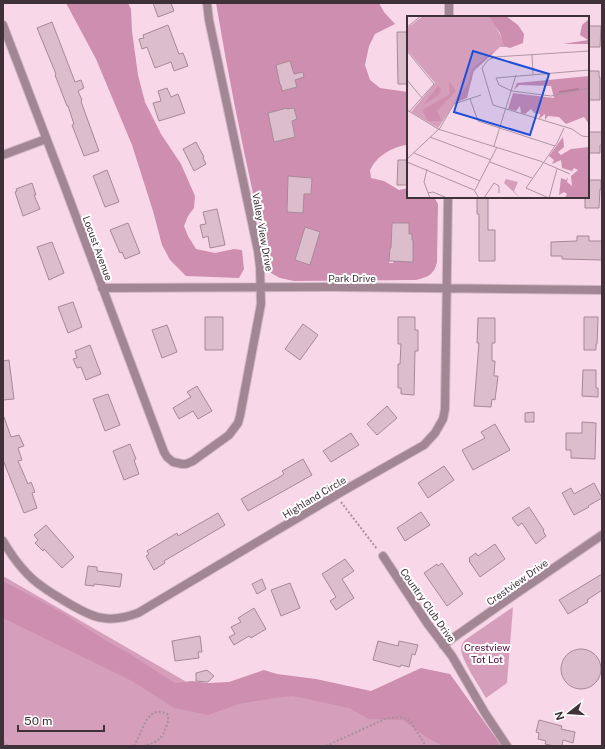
<svg xmlns="http://www.w3.org/2000/svg" width="605" height="749" font-family="'Public Sans',sans-serif">
<style>
.green{fill:#d59fbb}
.forest{fill:#ce8eb0;fill-rule:evenodd}
.building{fill:#dcbdcc;stroke:#a68897}
.lines{fill:none;stroke-linecap:round;stroke-linejoin:round}
.street-casing{stroke:#d3b7c5;stroke-width:10}
.path{stroke:#a8909c;stroke-width:2;stroke-dasharray:2 2;stroke-linecap:butt}
.street{stroke:#a38694;stroke-width:8}
.labels{text-anchor:middle;stroke-width:4;stroke-linejoin:round;paint-order:stroke}
.street-label{font-size:10px;fill:#3e3138;stroke:#fff}
.park-label{font-size:10px;fill:#520538;stroke:#fff}
.inset-river{fill:none;stroke:#b7799a;stroke-width:2}
.inset-road{fill:none;stroke:#ae95a2;stroke-width:1}
.view{fill:#1d4ed8;fill-opacity:0.15;stroke:#1d4ed8;stroke-width:2}
.inset-edge{fill:none;stroke:#3e3138;stroke-width:2}
</style>
<rect width="100%" height="100%" fill="#f8d8e8"/>
<!-- green -->
<path class="green" d="M3 576 223 703 263 684 482 721 499 746H3Z
M513 607 507 683 486 698C480 687 461 660 461 648 461 645 463 642 465 640Z"/>
<!-- forest -->
<path class="forest" d="M66 3H128L131 9 132 31 138 75 145 102 161 134 181 164 195 196 194 208 188 216 184 226 188 236 196 249 215 253 234 249 242 250 244 269 239 278 186 276 170 260 162 245 153 211 132 145 96 59Z
M216 3H379L384 12 395 24 375 34 369 46 365 65 370 80 380 88 408 92V145C398 145 382 153 376 161 373 164 372 167 370 170L371 178 384 181 399 190 408 188V197H434L438 204 437 262C434 275 428 277 416 280L294 281 280 278 271 273C250 183 231 93 216 3ZM290 61 297 87 283 91 281 85H280L276 65ZM287 108V109L294 108 297 119 292 121 295 137 274 142 268 113ZM288 177 312 178 311 194H304L303 213 287 212ZM392 223H409V234L412 235V262L394 261 393 263H389L390 248H391ZM305 227 320 232 310 265 295 260Z
M3 581 61 612 110 643 127 652 175 683 192 681 208 683 229 682 264 670 277 674 316 679 371 691 421 668 450 674 493 734 503 746H443L426 737 403 720 369 719 349 708 293 696 274 698 239 704 208 715 174 708 132 681 3 618Z"/>
<!-- building -->
<path class="building" d="M153 3H171L174 11 158 17Z
M52 22 75 82 81 80 84 88 78 91 82 100 81 101 83 107 99 151 84 156 72 125 74 124 68 106H67L55 75 56 74 37 28Z
M168 25 179 54 183 53 188 66 174 71 171 62 155 68 147 47 142 49 139 39 144 38 143 35Z
M588 26H601L600 47H588Z
M397 32H408V84H398Z
M290 61 294 74 303 72 304 77 295 80 297 87 282 91 281 85H280L276 65Z
M588 71H599V77H600V100H588Z
M167 88 171 97 178 94 185 113 159 121 153 103 161 101 158 91Z
M287 108V109L294 108 297 119 292 121 295 137 274 142 268 113Z
M588 132H602V145H600V153H588Z
M196 142 204 157 203 158 206 164 194 171 183 149Z
M398 160H408V185H397Z
M107 170 119 202 105 207 93 176Z
M288 176 312 178 311 194H304L303 213 287 212Z
M588 180H601V189H600L599 208H585V197H588Z
M32 183 36 195H34L40 209 23 216 15 192 17 191 16 189Z
M477 197H488V230H495V261H479V214H477Z
M217 209 225 245 210 248 208 236 203 238 200 225 206 224 203 212Z
M128 223 140 253 125 259 122 252 120 253 110 230Z
M392 223H409V234H412V240H413V262L389 261 390 248H391Z
M305 227 320 232 310 265 295 260Z
M577 236H589V241H602V260L562 259V256H551V242L577 241Z
M52 242 64 273 49 280 37 247Z
M73 302 82 327 68 333 58 307Z
M205 317H223V350H205Z
M398 317H415V330H418V351H415L414 395 401 394V388H398V364H400L401 344H398Z
M584 317H598L597 344H596V350H584Z
M478 318H495V343H492V361H495L494 376H498L495 400 492 399 491 407 474 406 479 343H477Z
M303 324 318 335 300 360 285 349Z
M167 325 177 352 162 358 152 330Z
M90 345 101 374 86 380 81 367 77 368 73 359 77 358 75 351Z
M9 360 14 399 3 400V361Z
M583 370H596V388H598V397L582 396Z
M197 386 212 411 198 419 193 411 179 419 173 408 191 397 187 392Z
M108 394 120 425 105 431 93 399Z
M387 406 397 418 377 435 367 424Z
M534 412V422H525V413Z
M4 417 11 437 19 435 24 446 18 448 22 460 18 461 28 484 31 482 35 492 32 493 37 508 24 513 3 460V418Z
M582 422 596 423 595 459 571 458V450H566V433H582Z
M495 424 510 450 473 470 462 450 485 438 481 432Z
M351 433 359 445 331 462 323 451Z
M130 444 136 459 134 460 139 474 124 480 113 451Z
M303 459 312 475 248 511 241 499 278 478 284 474 282 471Z
M444 466 454 480 428 498 418 483Z
M594 483 602 498 588 506 589 507 574 515 562 493 571 488 574 494Z
M529 507 544 530 543 531 546 536 536 544 522 523 518 526 512 518Z
M421 512 430 525 405 541 397 528Z
M218 513 225 525 164 561 165 563 154 570 146 556 149 554 147 551 177 533 178 536Z
M46 525 74 557 62 568 44 549 43 551 35 543 38 540 34 535Z
M495 544 505 559 480 577 469 561H470L469 558 476 553 478 556Z
M345 559 354 571 342 579 354 598 336 610 330 601 336 597 322 574Z
M442 563 463 594 447 606 424 573 437 564 438 566Z
M88 566 97 567V571L122 574 120 587 94 584V586L85 585Z
M602 574V590L587 600 588 602 568 614 559 600Z
M262 579 266 589 257 594 252 584Z
M290 583 300 608 281 616 271 590Z
M254 608 266 629 251 638 249 636 234 645 229 637 235 634 231 627 241 622 238 618Z
M200 636 202 652H198L199 658 175 661 172 641Z
M378 641 398 646 399 641 418 645 415 655 412 654 409 667 401 665 400 667 373 660Z
M561 669a20 20 0 1 1 40 0a20 20 0 1 1-40 0Z
M207 670 214 676 208 682 196 681V673Z
M539 720 562 726 561 729 575 732 573 743 563 740 562 746H554L545 744 546 741 538 739 539 733 536 732Z"/>
<g class="lines">
<defs>
<path id="street" d="M449 17V3
M3 25 63 182 164 452 167 457 173 462 182 464H186L193 461 229 435 238 423 240 416 261 304 260 267 258 251 209 20 207 3
M3 155 46 139
M102 288 333 287 602 290
M3 541C13 558 26 576 43 587 49 592 57 596 63 600 91 617 106 625 138 613L343 491 424 445 435 433 443 419 445 409 448 197
M383 556 427 623 452 656 485 713 507 746
M443 645 507 600 602 535"/>
</defs>
<!-- street casing -->
<use href="#street" class="street-casing"/>
<!-- path -->
<path class="path" d="M341 502 377 549
M3 742 9 746
M134 746C140 737 146 709 161 712 163 712 165 713 167 714 169 719 168 722 166 727 162 740 156 743 143 746
M326 746 385 719 399 717 404 718 410 721 426 746"/>
<!-- street -->
<use href="#street" class="street"/>
</g>
<g class="labels">
<!-- street labels -->
<g class="street-label">
<text transform="translate(263 232) rotate(80)" y="4">Valley View Drive</text>
<text transform="translate(98 248) rotate(70)" y="4">Locust Avenue</text>
<text x="352" y="282">Park Drive</text>
<text transform="translate(314 497) rotate(-31)" y="4">Highland Circle</text>
<text transform="translate(517 582) rotate(-35)" y="4">Crestview Drive</text>
<text transform="translate(428 605) rotate(55)" y="4">Country Club Drive</text>
</g>
<!-- park labels -->
<g class="park-label">
<text x="487" y="651">Crestview<tspan x="487" dy="12">Tot Lot</tspan></text>
</g>
</g>
<!-- overview -->
<g transform="translate(407 16)">
<rect width="182" height="182" fill="#f8d8e8"/>
<path d="M16 0H84L99 31H93L64 58 65 63 54 84 49 86 31 112 4 96 28 67 0 34V12ZM99 163 111 166 107 175 113 182 97 167Z" fill="#d59fbb"/>
<path d="M82 0H99L111 9 117 18 116 27 103 32 97 30 93 17ZM182 3V28H156L181 24 173 19 175 9ZM86 35 87 36 67 54 60 82 45 88 61 68 65 53ZM182 60V108L177 101 159 108 152 101 141 100 138 104V98L132 103 133 98 127 97 124 93 118 98 114 97 113 90 109 95 101 93 106 77 147 82 144 70 112 69 107 74 110 67ZM42 65 49 75 30 95 35 105H21L15 94 43 78ZM31 70 34 73 32 79 16 89ZM156 121 157 131 151 136 154 139 164 133 182 131V182H158L160 178 157 176 152 179 154 162 159 164 161 161 160 166 165 170 164 160 171 154 167 152 165 155 155 152 154 144 145 148 147 144 142 140Z" fill="#ce8eb0"/>
<path class="inset-river" d="M152 76 172 73"/>
<path class="inset-road" d="M0 11 14 0M0 35 27 68 2 96M182 35 88 41 81 44 75 52 86 89 165 113 175 120 182 121M125 39 126 58M182 54 89 62 92 69 105 75 144 80 182 72M0 64 15 82M63 83 71 105 148 130M0 94 31 113 133 145 163 158M23 121 84 144M87 130 109 59M7 137 73 165M0 143 33 112 47 88 74 79M0 146 67 174 72 182M83 146 125 162M20 153 17 166 23 182M68 174 90 131M21 177 26 176 40 182M77 182 87 167 92 170V177M142 182 119 172 150 127 157 112M142 182 150 153"/>
<path class="view" d="M66 35 142 58 123 119 47 96Z"/>
<rect width="182" height="182" class="inset-edge"/>
</g>
<!-- border -->
<rect width="605" height="749" fill="none" stroke="#3e3138" stroke-width="8"/>
<!-- north arrow -->
<g transform="translate(569 713) rotate(253)" stroke="#ffffff" stroke-width="3" paint-order="stroke">
<path d="M0-3L7 15L0 10L-7 15Z" fill="#3e3138"/>
<text y="-6" font-size="11" font-weight="bold" text-anchor="middle" fill="#3e3138">N</text>
</g>
<!-- scale -->
<path d="M18 725v6h86v-6" fill="none" stroke="#3e3138" stroke-width="2"/>
<text x="24" y="725" font-size="12" fill="#3e3138" stroke="#ffffff" stroke-width="3" paint-order="stroke">50 m</text>
</svg>
